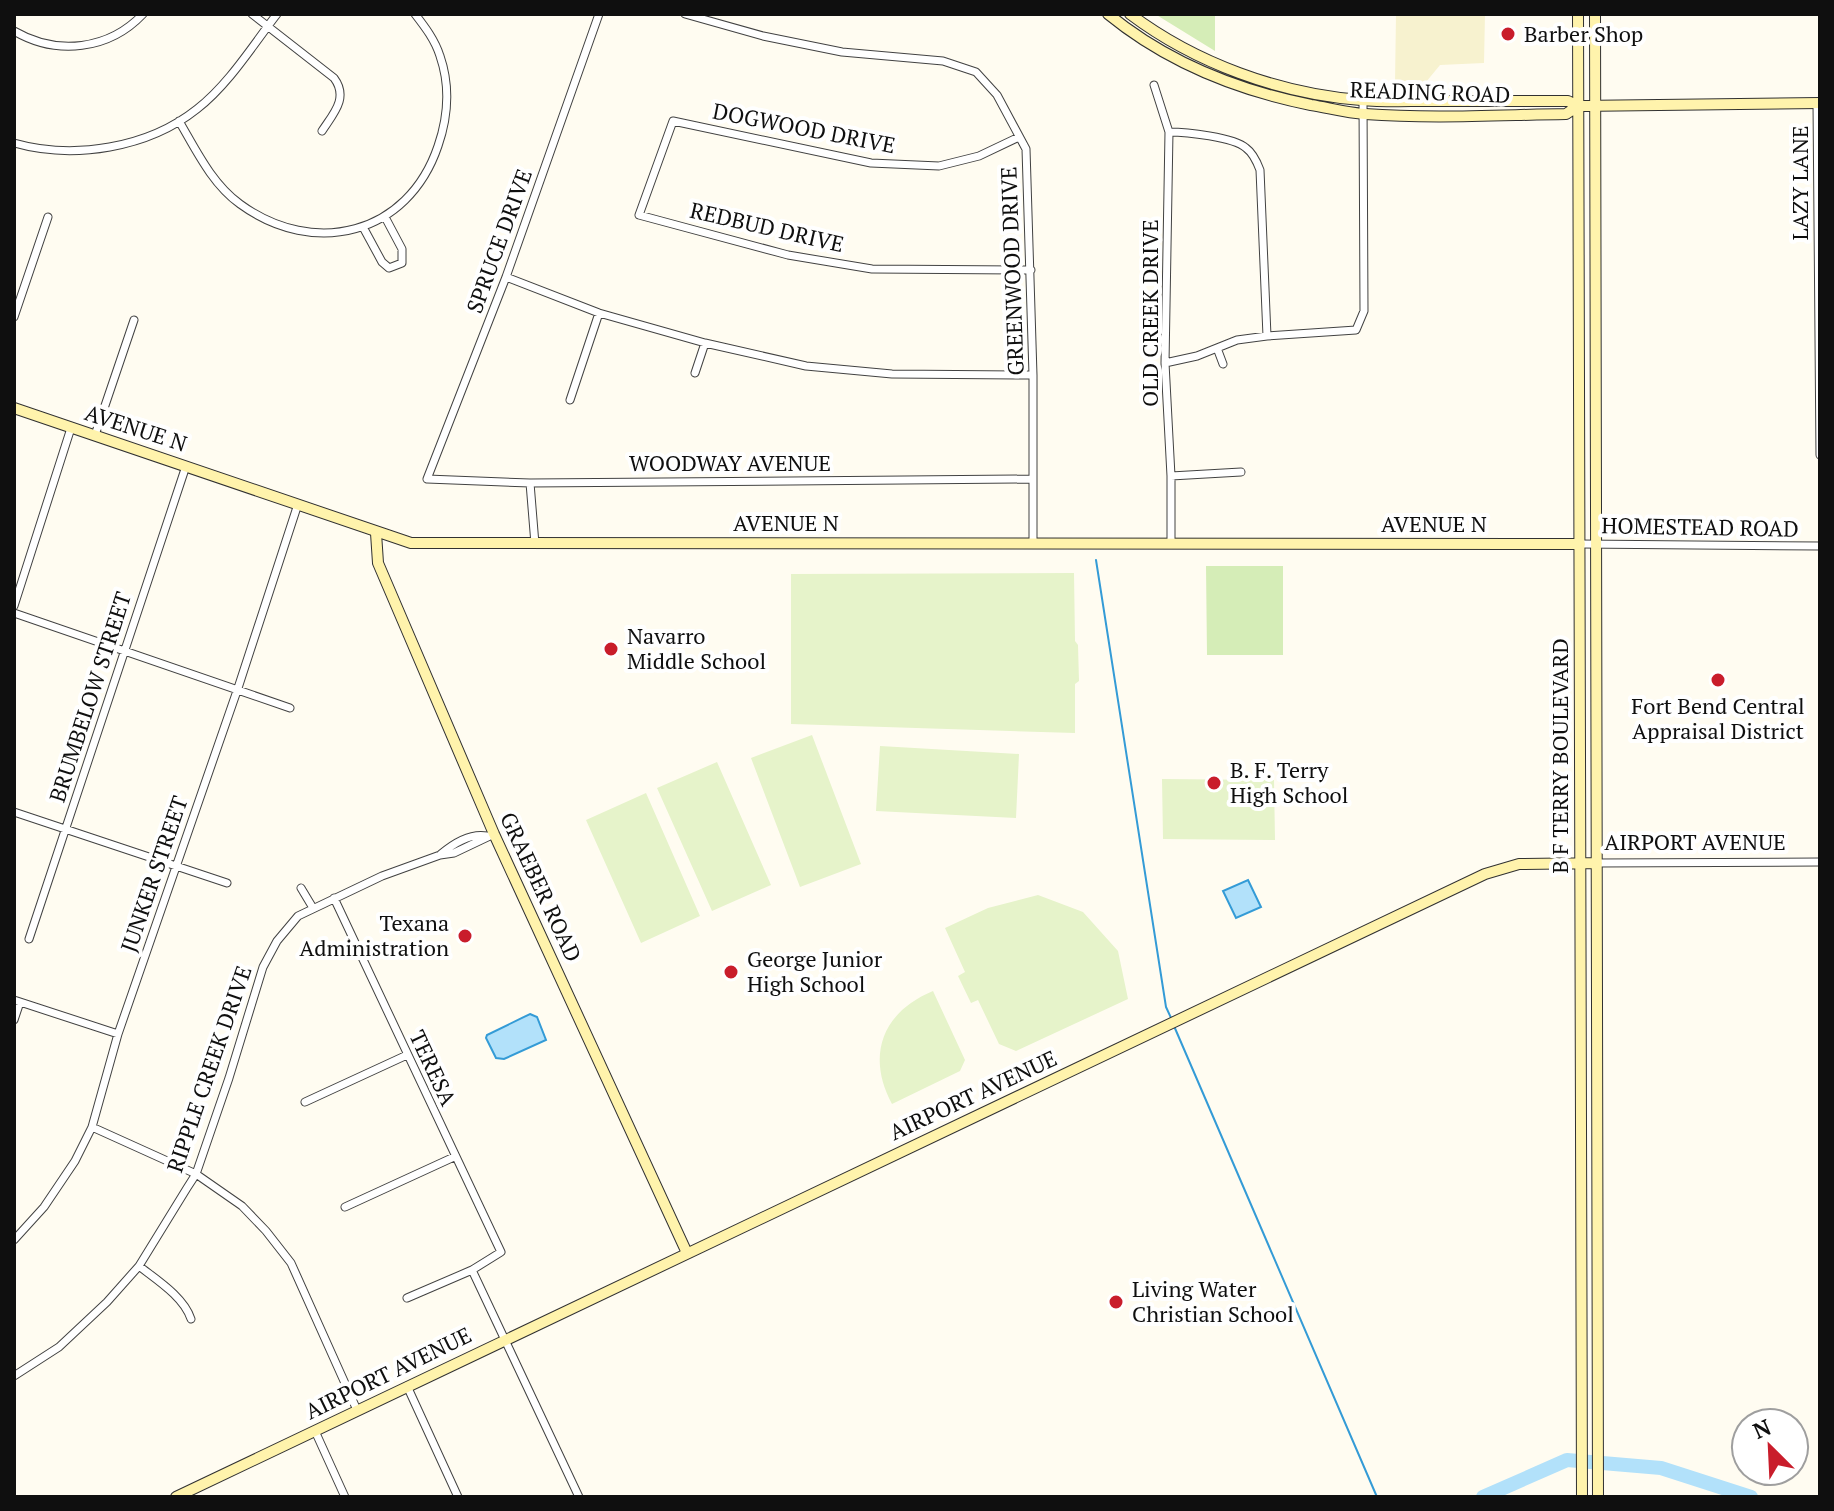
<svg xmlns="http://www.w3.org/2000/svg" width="1834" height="1511" font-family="'PT Serif',serif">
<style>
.farmland{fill:#f7f2cf}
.green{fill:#d5edb7}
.pitch{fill:#e6f3ca}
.water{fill:#b2e1fa;stroke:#349bd6;stroke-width:2}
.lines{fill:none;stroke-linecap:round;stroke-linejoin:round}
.stream{stroke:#349bd6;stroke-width:2}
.river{stroke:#b2e1fa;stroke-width:14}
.street-casing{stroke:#424242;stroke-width:9}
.secondary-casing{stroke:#313131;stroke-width:12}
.street{stroke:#fff;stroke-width:7}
.secondary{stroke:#fff3ac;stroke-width:10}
.poi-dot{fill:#c91d2b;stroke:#fff;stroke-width:3}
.labels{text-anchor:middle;stroke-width:8;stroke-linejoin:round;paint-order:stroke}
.poi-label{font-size:22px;fill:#0f0f0f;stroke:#fff;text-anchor:start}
.street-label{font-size:22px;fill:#0f0f0f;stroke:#fff}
</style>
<rect width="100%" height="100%" fill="#fffcf1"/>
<!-- farmland -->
<path class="farmland" d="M1396 14H1485L1484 63 1440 65 1426 82 1395 83Z"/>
<!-- green -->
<path class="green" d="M1155 14H1215V51Z
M1206 566H1283V655H1207Z"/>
<!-- pitch -->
<path class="pitch" d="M1074 573 1075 641 1078 645 1079 681 1075 684V733L791 724V574Z
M812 735 861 864 800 887 751 758Z
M880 746 1019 754 1016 818 876 811Z
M717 762 771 885 712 911 657 788Z
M1162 779 1274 780 1275 840 1163 839Z
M646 793 700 916 641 943 586 820Z
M1038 895 1083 912 1118 951 1128 999 1016 1051 999 1044 978 1000 971 1003 958 976 965 972 945 928 988 908Z
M933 991 965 1060 960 1071 892 1104C866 1056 882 1012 933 991Z"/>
<!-- water -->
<path class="water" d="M1248 880 1261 907 1236 918 1223 891Z
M530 1014 537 1017 546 1040 504 1059 496 1058 486 1038 487 1035Z"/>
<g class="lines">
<!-- stream -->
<path class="stream" d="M1096 560 1166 1007 1172 1020
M1174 1026 1377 1497"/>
<!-- river -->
<path class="river" d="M1483 1497 1567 1460 1661 1468 1751 1497"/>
<defs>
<path id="street" d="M252 14 334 78C349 98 333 114 322 131
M599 14 506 277 427 479 530 483 1032 479
M685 14 763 36 842 52 943 61 976 72 997 95 1026 149 1033 375V543
M14 31C57 56 109 50 143 14
M1154 85 1169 132 1165 363 1171 476V544
M1817 103 1820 455
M179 121C196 150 212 184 240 204 314 258 408 235 438 146 448 117 450 85 440 56 435 40 425 27 415 14
M1169 132C1186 132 1234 137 1246 148 1253 153 1257 162 1260 170L1267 336
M1019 137 979 156 939 166 871 163 673 121 639 215 788 255 872 269 1031 270
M14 143C74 160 148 148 197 109 229 84 253 45 277 14
M363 227 382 262 389 268 402 263V249L385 217
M506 277 599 313 705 343 806 366 892 374 1033 375
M14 317 48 217
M1217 348 1223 364
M1165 363 1197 356 1237 340 1267 336 1356 330 1364 311 1363 100
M695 373 705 343
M570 400 599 313
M95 435 134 320
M1171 476 1241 472
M530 483 535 544
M1580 544 1820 546
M14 606 71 428
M14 613 290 708
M14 812 227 883
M441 854C454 843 471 833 487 836
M1597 863 1820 862
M301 888 313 908
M334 898 501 1252 472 1270 407 1298
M29 939 186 466
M14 1000 118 1034
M14 1020 20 1002
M305 1102 407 1055
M92 1127 196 1174 242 1206 266 1231 291 1263 357 1410
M345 1207 454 1157
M14 1240 44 1207 75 1161 92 1127 118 1034 238 688 298 504
M139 1266C157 1280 184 1297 191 1319
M472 1270 579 1497
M14 1376 59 1347 107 1302 139 1266 187 1188 196 1174 229 1078 263 967 277 941 298 916 382 876 440 855 454 853 494 834
M407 1386 458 1497
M315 1431 345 1497"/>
<path id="secondary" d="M1108 14C1168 63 1236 90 1311 105 1329 108 1347 113 1365 114 1432 119 1499 115 1566 114L1578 106
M1130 14C1195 63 1280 94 1361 100 1383 102 1406 101 1428 101 1475 101 1521 101 1568 101L1578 106 1820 103
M1578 14 1582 1497
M1595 14 1598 1497
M14 408 411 543 1580 544
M376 533 378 563 494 834 687 1253
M176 1497 1485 874 1519 864 1597 863"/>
</defs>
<!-- street casing -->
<use href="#street" class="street-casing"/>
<!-- secondary casing -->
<use href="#secondary" class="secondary-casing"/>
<!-- street -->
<use href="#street" class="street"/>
<!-- secondary -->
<use href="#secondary" class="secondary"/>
</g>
<!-- markers -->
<g class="poi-dot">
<circle cx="1508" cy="34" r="8"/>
<circle cx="611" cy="649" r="8"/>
<circle cx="1718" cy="680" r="8"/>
<circle cx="1214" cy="783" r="8"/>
<circle cx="465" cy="936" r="8"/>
<circle cx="731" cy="972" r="8"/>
<circle cx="1116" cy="1302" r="8"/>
</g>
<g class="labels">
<!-- poi labels -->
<g class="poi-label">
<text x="1524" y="42">Barber Shop</text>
<text x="627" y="644">Navarro<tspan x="627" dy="25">Middle School</tspan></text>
<text x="1718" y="714" text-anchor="middle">Fort Bend Central<tspan x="1718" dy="25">Appraisal District</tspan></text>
<text x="1230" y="778">B. F. Terry<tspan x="1230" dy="25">High School</tspan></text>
<text x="449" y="931" text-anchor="end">Texana<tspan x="449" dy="25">Administration</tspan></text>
<text x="747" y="967">George Junior<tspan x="747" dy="25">High School</tspan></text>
<text x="1132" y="1297">Living Water<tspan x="1132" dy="25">Christian School</tspan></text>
</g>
<!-- street labels -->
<g class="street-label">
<text transform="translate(1430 92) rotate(2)" y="8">READING ROAD</text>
<text transform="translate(804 128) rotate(11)" y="8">DOGWOOD DRIVE</text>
<text transform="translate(1800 183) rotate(-90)" y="8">LAZY LANE</text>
<text transform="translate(767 227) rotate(13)" y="8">REDBUD DRIVE</text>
<text transform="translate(499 241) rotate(-70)" y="8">SPRUCE DRIVE</text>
<text transform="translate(1012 271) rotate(-92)" y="8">GREENWOOD DRIVE</text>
<text transform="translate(1150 313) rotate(-90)" y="8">OLD CREEK DRIVE</text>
<text transform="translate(136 428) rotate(18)" y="8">AVENUE N</text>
<text x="730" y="471">WOODWAY AVENUE</text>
<text x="786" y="531">AVENUE N</text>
<text x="1434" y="532">AVENUE N</text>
<text transform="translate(1700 527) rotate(1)" y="8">HOMESTEAD ROAD</text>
<text transform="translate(90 697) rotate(-72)" y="8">BRUMBELOW STREET</text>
<text transform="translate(1560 756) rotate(-90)" y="8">B F TERRY BOULEVARD</text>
<text x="1695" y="850">AIRPORT AVENUE</text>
<text transform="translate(154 874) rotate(-71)" y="8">JUNKER STREET</text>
<text transform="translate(541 887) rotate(65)" y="8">GRAEBER ROAD</text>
<text transform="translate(433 1068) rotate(65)" y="8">TERESA</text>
<text transform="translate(209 1069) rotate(-71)" y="8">RIPPLE CREEK DRIVE</text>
<text transform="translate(973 1095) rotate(-25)" y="8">AIRPORT AVENUE</text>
<text transform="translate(388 1373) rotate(-26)" y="8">AIRPORT AVENUE</text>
</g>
</g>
<!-- border -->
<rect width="1834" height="1511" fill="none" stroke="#0f0f0f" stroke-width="32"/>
<!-- north arrow -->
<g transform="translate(1770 1447) rotate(336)"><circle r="38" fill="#ffffff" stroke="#9f9f9f" stroke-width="2"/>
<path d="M0-6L14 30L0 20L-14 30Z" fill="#c91d2b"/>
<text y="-12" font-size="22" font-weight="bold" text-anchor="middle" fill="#0f0f0f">N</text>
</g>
</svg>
